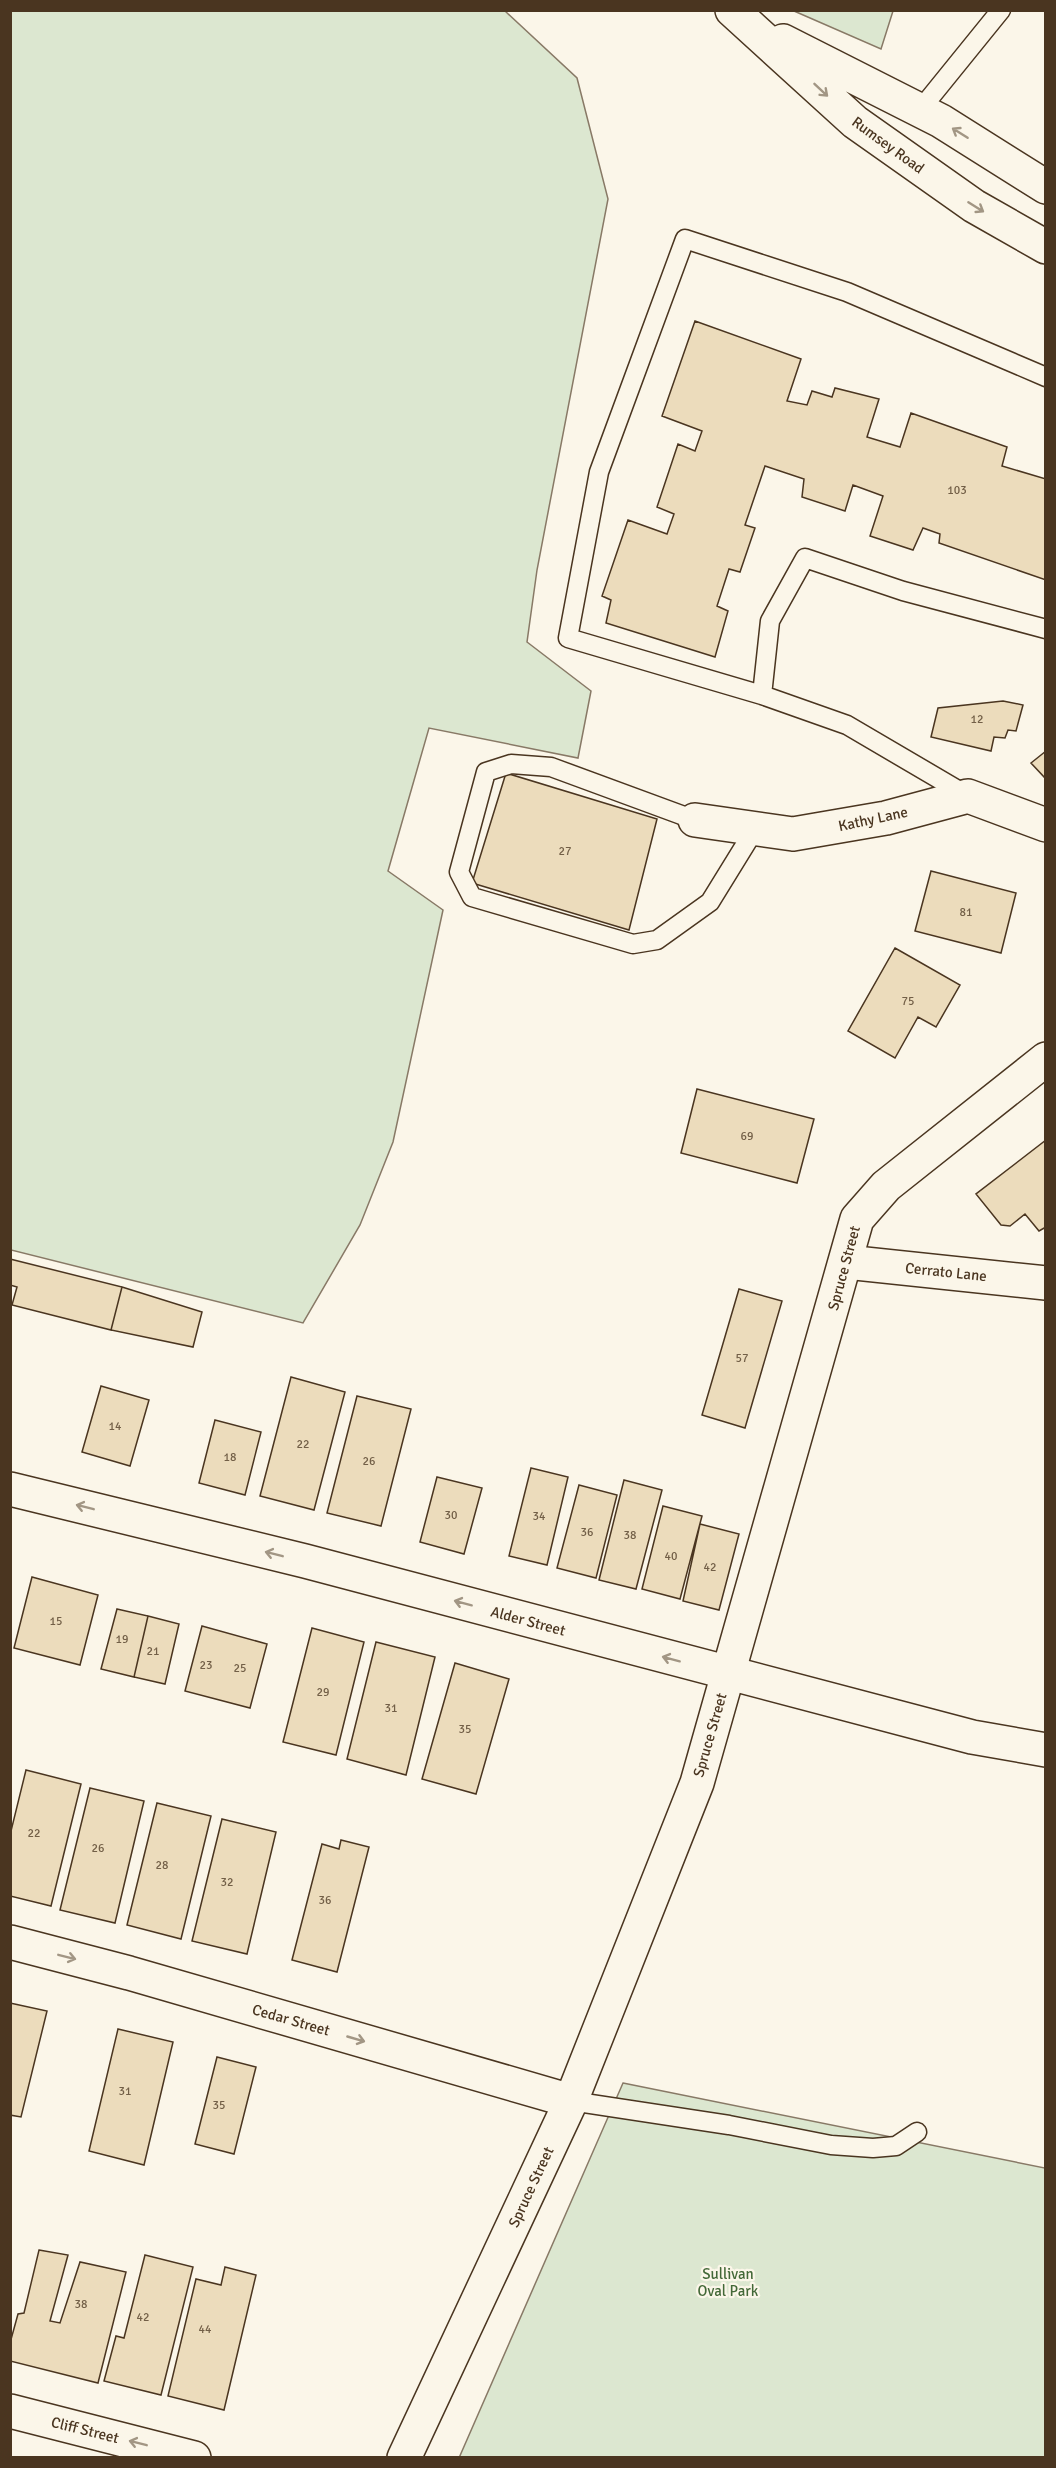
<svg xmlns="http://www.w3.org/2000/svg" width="1056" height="2468" font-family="Signika,sans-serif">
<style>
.green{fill:#dce7d0;stroke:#887966;stroke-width:1.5}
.building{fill:#ecdcbc;stroke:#4a3520;stroke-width:1.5}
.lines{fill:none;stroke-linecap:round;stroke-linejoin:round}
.service-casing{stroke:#4a3520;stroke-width:21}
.minor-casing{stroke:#4a3520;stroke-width:36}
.tertiary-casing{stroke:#4a3520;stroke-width:36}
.service{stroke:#fbf6e9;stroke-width:18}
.minor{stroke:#fbf6e9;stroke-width:33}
.tertiary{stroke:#fbf6e9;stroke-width:33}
.oneway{stroke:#a29684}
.labels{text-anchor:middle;stroke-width:4.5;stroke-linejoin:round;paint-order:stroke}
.number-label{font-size:12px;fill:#725f47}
.street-label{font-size:15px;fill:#4a3520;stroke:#fbf6e9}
.park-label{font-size:15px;fill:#436837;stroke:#fbf6e9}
</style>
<rect width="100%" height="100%" fill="#fbf6e9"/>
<!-- green -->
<path class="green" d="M11 10 505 11 577 78 608 199 537 570 527 642 591 691 578 758 429 728 388 871 443 910 393 1142 360 1225 303 1323 11 1250Z
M794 11H893L881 49Z
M623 2083 1045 2168V2457L459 2458Z"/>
<!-- building -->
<path class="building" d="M695 321 801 359 787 401 807 405 812 391 832 397 835 388 879 399 867 437 900 447 911 413 1007 447 1002 466 1046 479V580L939 543 940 534 923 528 913 550 870 536 883 496 853 485 845 511 802 497 804 479 765 466 745 525 755 528 740 572 729 569 717 606 728 611 715 657 606 623 611 600 602 596 628 520 667 534 674 514 657 507 678 444 695 451 702 431 662 416Z
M1003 701 1023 705 1016 731 1008 730 1005 738 994 737 991 751 931 737 938 708Z
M1046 751V779L1031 763Z
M506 773 657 819 629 930 472 883Z
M931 871 1016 893 1001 953 915 931Z
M895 948 960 985 936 1027 918 1017 895 1058 848 1031Z
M697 1089 814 1119 797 1183 681 1153Z
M1046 1140V1227L1039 1231 1025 1214 1010 1226 1001 1225 976 1194Z
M10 1259 122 1287 111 1330 12 1305 17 1287 10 1285Z
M122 1287 202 1312 193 1347 111 1330Z
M739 1289 782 1301 745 1428 702 1415Z
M291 1377 345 1392 314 1510 260 1496Z
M101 1386 149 1400 130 1466 82 1452Z
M357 1396 411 1409 381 1526 327 1513Z
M215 1420 261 1432 245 1495 199 1483Z
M531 1468 568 1477 547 1565 509 1556Z
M437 1477 482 1488 464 1554 420 1542Z
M624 1480 662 1490 636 1589 599 1580Z
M579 1485 617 1495 596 1578 557 1568Z
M663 1506 702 1516 680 1599 642 1589Z
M700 1524 739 1534 719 1610 683 1601Z
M32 1577 98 1595 80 1665 14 1648Z
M117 1609 148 1616 134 1677 101 1669Z
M148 1616 179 1624 165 1684 134 1677Z
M202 1626 267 1644 250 1708 185 1691Z
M312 1628 364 1642 336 1755 283 1742Z
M376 1642 435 1657 406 1775 347 1759Z
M455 1663 509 1679 476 1794 422 1779Z
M26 1770 81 1784 51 1906 10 1896V1835Z
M90 1788 144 1801 115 1923 60 1910Z
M157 1803 211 1816 181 1939 127 1925Z
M222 1819 276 1832 247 1954 192 1941Z
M341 1840 369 1847 337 1972 292 1960 322 1844 339 1849Z
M10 2003 47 2011 21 2117 10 2115Z
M118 2029 173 2042 144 2165 89 2151Z
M217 2057 256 2067 234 2154 195 2144Z
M39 2250 68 2255 50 2321 60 2323 80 2262 126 2272 98 2383 10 2361V2343L18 2314 24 2313Z
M145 2255 193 2267 161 2395 104 2381 116 2336 124 2338Z
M225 2267 256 2275 224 2410 168 2396 196 2279 221 2285Z"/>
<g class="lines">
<defs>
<path id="service" d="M920 110 1001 10
M762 695 770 621 805 558 903 591 1046 629
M968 796 847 725 762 695 568 638 599 472 685 239 847 292 1046 377
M695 820 551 767 511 764 486 772 459 872 472 897 633 944 657 940 710 902 755 829
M571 2101 729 2125 831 2145 873 2148 896 2146 917 2132"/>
<path id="minor" d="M695 820 793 834 886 818 968 796 1046 825
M846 1262 1046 1283
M10 1489 305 1561 972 1737 1046 1750
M10 1942 129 1973 571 2101
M10 2411 194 2458"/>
<path id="tertiary" d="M732 10 855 122 974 206 1046 247
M783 41 941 121 1046 187
M404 2458 571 2101 697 1783 857 1219 886 1186 1046 1059"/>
</defs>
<!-- service casing -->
<use href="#service" class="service-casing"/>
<!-- minor casing -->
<use href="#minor" class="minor-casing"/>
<!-- tertiary casing -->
<use href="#tertiary" class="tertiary-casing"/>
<!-- service -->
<use href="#service" class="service"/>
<!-- minor -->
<use href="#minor" class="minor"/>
<!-- tertiary -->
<use href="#tertiary" class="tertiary"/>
</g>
<!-- one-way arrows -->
<defs><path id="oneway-shaft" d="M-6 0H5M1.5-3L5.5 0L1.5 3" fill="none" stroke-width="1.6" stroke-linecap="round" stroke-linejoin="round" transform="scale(1.5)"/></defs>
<g class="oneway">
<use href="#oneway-shaft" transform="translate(821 90) rotate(43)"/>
<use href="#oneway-shaft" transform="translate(960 133) rotate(-148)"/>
<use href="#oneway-shaft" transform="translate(976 207) rotate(32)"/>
<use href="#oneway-shaft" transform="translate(85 1507) rotate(-166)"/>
<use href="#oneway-shaft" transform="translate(274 1554) rotate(-166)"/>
<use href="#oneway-shaft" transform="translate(463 1603) rotate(-165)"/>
<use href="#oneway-shaft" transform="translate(671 1659) rotate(-165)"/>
<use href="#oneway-shaft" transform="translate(67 1957) rotate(14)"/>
<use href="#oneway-shaft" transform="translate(356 2039) rotate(16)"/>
<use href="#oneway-shaft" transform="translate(138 2443) rotate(-166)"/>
</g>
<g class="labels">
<!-- number labels -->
<g class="number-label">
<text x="957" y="494">103</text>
<text x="977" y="723">12</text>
<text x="565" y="855">27</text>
<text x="966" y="916">81</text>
<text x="908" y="1005">75</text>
<text x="747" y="1140">69</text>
<text x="742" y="1362">57</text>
<text x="115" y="1430">14</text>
<text x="303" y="1448">22</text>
<text x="230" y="1461">18</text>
<text x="369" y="1465">26</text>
<text x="451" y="1519">30</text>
<text x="539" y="1520">34</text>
<text x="587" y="1536">36</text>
<text x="630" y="1539">38</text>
<text x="671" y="1560">40</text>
<text x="710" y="1571">42</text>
<text x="56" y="1625">15</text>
<text x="122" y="1643">19</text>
<text x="153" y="1655">21</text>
<text x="206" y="1669">23</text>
<text x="240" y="1672">25</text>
<text x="323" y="1696">29</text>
<text x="391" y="1712">31</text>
<text x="465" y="1733">35</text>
<text x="34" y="1837">22</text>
<text x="98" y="1852">26</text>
<text x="162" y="1869">28</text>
<text x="227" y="1886">32</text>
<text x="325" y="1904">36</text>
<text x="125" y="2095">31</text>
<text x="219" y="2109">35</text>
<text x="81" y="2308">38</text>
<text x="143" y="2321">42</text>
<text x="205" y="2333">44</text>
</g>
<!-- street labels -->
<g class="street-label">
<text transform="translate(888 145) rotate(36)" y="5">Rumsey Road</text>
<text transform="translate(873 819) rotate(-12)" y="5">Kathy Lane</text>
<text transform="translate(844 1268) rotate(-75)" y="5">Spruce Street</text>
<text transform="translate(946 1272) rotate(6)" y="5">Cerrato Lane</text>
<text transform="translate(528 1621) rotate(15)" y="5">Alder Street</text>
<text transform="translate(710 1735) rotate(-74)" y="5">Spruce Street</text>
<text transform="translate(291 2020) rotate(16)" y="5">Cedar Street</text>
<text transform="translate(531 2187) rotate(-65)" y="5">Spruce Street</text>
<text transform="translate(85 2430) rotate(14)" y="5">Cliff Street</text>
</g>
<!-- park labels -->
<g class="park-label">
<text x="728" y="2279">Sullivan<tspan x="728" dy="17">Oval Park</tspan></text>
</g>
</g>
<!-- border -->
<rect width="1056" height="2468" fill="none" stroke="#4a3520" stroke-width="24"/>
</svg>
